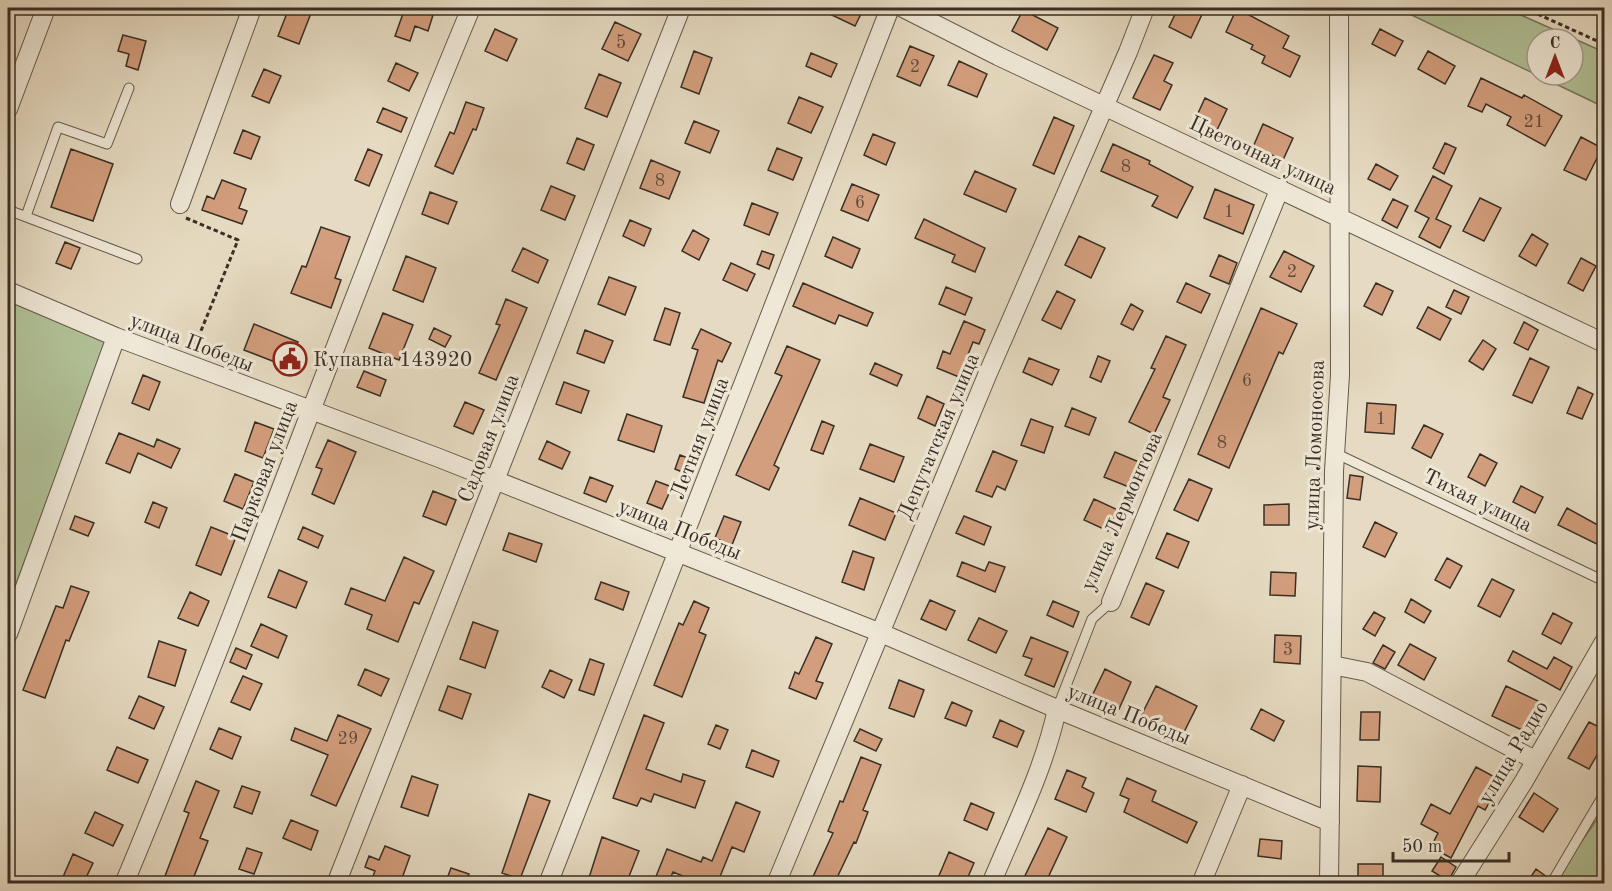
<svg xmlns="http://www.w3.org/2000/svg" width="1612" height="891" font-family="'Old Standard TT',serif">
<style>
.green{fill:#b1c197;stroke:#75785e;stroke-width:1.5}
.building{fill:#d39e7d;stroke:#392f25;stroke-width:1.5}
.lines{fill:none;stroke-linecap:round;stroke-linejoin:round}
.service-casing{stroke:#645a4c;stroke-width:11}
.minor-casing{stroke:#645a4c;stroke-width:20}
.path{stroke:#392f25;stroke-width:3;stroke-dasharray:4.5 3;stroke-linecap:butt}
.service{stroke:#efe8d7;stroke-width:9}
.minor{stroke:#efe8d7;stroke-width:18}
.labels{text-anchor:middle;stroke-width:6;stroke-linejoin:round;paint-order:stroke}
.number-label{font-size:18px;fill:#604b3b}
.street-label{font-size:21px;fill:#392f25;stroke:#efe8d7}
.poi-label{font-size:21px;fill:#392f25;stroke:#efe8d7;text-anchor:start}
</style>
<rect width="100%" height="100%" fill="#e6dbc2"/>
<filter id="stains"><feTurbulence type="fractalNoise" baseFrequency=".00333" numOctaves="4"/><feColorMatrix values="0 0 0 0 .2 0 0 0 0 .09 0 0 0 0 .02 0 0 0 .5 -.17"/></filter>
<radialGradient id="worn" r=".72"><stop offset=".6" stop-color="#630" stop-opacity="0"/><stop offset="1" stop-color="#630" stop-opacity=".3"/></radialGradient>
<!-- green -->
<path class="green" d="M1397 8H1505L1604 52V107L1537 75H1573V39H1537V75Z
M8 301 106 340 8 606Z
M1604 809V883L1552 884Z"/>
<!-- building -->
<path class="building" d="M289 8H313L299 44 278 36Z
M405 8 433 15 428 31 415 26 410 41 395 36Z
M817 8H864L855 26Z
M1178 8H1205L1191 38 1169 27Z
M1237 8 1251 12 1249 15 1289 36 1283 48 1300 56 1290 77 1262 63 1265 56 1251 49 1253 45 1226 32Z
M1023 10 1058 28 1047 50 1012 31Z
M615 22 641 34 628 61 602 49Z
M495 29 517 39 507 61 485 51Z
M1380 29 1403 41 1395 56 1372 44Z
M123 35 146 41 138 70 126 66 129 54 118 51Z
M910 46 934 56 920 86 897 76Z
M694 51 712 58 699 94 681 87Z
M1428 51 1455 66 1445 84 1418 69Z
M811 53 837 64 831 77 806 66Z
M1154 55 1173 63 1164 81 1172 85 1160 110 1133 98Z
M959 61 987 74 977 97 948 85Z
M396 63 418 73 409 91 388 81Z
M264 69 281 76 269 103 252 96Z
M599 74 621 83 607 117 585 108Z
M1481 78 1522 98 1524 95 1562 116 1545 146 1507 125 1511 117 1486 104 1482 112 1468 106Z
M799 97 823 107 811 133 788 123Z
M1205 98 1227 109 1216 132 1194 122Z
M466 102 484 108 476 130 473 129 453 174 435 166 450 132 454 134Z
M383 108 407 118 401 132 377 122Z
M1054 117 1074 126 1054 174 1033 165Z
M694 121 719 131 710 153 685 143Z
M1263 124 1293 138 1283 160 1253 147Z
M243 130 260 137 251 159 234 153Z
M873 134 895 143 886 165 864 155Z
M1581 137 1602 148 1586 180 1564 170Z
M577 138 594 145 584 170 567 163Z
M1445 143 1456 148 1444 174 1433 168Z
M1113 144 1150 161 1149 164 1193 187 1177 218 1152 206 1158 196 1101 171Z
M777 148 802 158 793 180 768 170Z
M71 149 113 164 93 221 51 207Z
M368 149 382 155 369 186 355 180Z
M651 160 680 172 669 199 640 188Z
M1376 164 1398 176 1390 190 1368 179Z
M975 171 1016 189 1006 212 964 194Z
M1433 176 1452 186 1436 219 1451 226 1440 248 1419 237 1429 218 1415 211Z
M222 180 246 189 239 208 247 211 242 224 202 210 207 196 214 199Z
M852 184 879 195 868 221 841 210Z
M551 186 575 196 565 220 541 210Z
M1215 189 1254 205 1243 234 1204 218Z
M430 192 457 202 448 224 422 214Z
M1480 198 1501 208 1484 241 1463 231Z
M1393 199 1408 206 1397 228 1382 220Z
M752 203 778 213 769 235 744 225Z
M924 219 985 248 975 272 952 262 955 255 915 238Z
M630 220 651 229 644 246 623 236Z
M321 227 350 237 335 278 341 280 331 308 291 293 302 266 306 267Z
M693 230 709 239 699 260 682 251Z
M1532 234 1548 244 1536 266 1519 256Z
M1079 236 1105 248 1091 278 1065 265Z
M833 237 860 249 852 268 825 256Z
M65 242 80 248 71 269 56 263Z
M523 248 548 260 538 283 512 271Z
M762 251 774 255 769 269 757 264Z
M1284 251 1314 266 1301 292 1270 277Z
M1219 255 1237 263 1229 284 1210 276Z
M406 256 436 268 423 302 393 290Z
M1581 258 1596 266 1583 291 1568 283Z
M731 263 755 274 747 291 723 280Z
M609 277 636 287 625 315 598 304Z
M803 283 873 313 867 326 839 315 835 324 793 306Z
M1186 283 1210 294 1201 313 1177 302Z
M1376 283 1393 291 1382 315 1364 306Z
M946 287 972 298 965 315 939 304Z
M1454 290 1469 297 1461 314 1446 307Z
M1057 291 1075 300 1061 329 1042 320Z
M506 299 527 308 496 380 479 373 500 325 496 324Z
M1131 304 1143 311 1133 330 1121 324Z
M1428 307 1451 319 1440 340 1417 328Z
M665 308 680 313 670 345 654 340Z
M1261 308 1297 324 1283 354 1279 352 1229 468 1198 454Z
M383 313 413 325 399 360 369 348Z
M964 321 985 330 979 344 973 342 959 377 937 368 943 351 950 354Z
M1524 322 1538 330 1528 350 1514 343Z
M254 324 298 342 288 367 244 350Z
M434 328 451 336 445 347 429 339Z
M701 329 731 343 722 362 718 360 704 403 683 397 698 350 692 348Z
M585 330 613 341 604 363 577 353Z
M1166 336 1186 345 1163 397 1170 400 1154 434 1129 422 1155 369 1151 368Z
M1483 340 1496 349 1483 370 1469 361Z
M787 346 820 360 774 465 779 468 769 490 736 475 782 376 775 373Z
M1098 356 1110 361 1101 382 1090 377Z
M1029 358 1059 370 1052 385 1023 372Z
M1530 358 1549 367 1532 403 1513 395Z
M875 363 902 375 897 386 870 374Z
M364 371 386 380 380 396 357 387Z
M143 375 160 382 149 410 132 403Z
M564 382 589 391 581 413 556 404Z
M1578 387 1593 394 1582 419 1567 413Z
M927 396 944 404 935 426 918 418Z
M465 402 484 410 473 434 454 426Z
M1367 403 1396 405 1394 434 1365 432Z
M1072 408 1096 418 1089 435 1065 426Z
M627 414 662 426 654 452 618 440Z
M1031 419 1053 427 1044 453 1021 445Z
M822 421 834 426 823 454 811 450Z
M255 422 274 429 263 458 245 451Z
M1424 425 1443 434 1431 458 1412 448Z
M119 433 154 447 157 439 180 449 171 468 138 453 130 473 106 463Z
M328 440 356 452 334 504 312 494 322 469 316 467Z
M547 441 570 452 562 469 539 459Z
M870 444 904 457 894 482 860 469Z
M993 451 1017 461 1005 490 997 486 992 497 976 491Z
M1115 452 1139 462 1129 487 1104 477Z
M1480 454 1497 463 1485 486 1468 477Z
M680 455 693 460 687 474 675 469Z
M235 474 254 482 243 509 224 501Z
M1350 475 1363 477 1360 500 1347 498Z
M590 477 613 486 606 502 584 493Z
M1189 479 1212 489 1198 521 1174 510Z
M656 481 672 487 662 509 647 503Z
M1521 486 1543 497 1535 513 1513 502Z
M433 491 456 500 446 525 423 516Z
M860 498 896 513 885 540 849 525Z
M1094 499 1118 510 1108 531 1084 520Z
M153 502 167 508 159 528 145 522Z
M1289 504V525H1264V505Z
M1567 508 1605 529V548L1558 525Z
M75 516 94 523 88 536 70 529Z
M724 516 741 522 732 545 715 538Z
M964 516 991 527 984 545 956 533Z
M1375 522 1397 533 1385 557 1363 547Z
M211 527 236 537 221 575 196 565Z
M303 527 323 536 318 548 298 539Z
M509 533 542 544 536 562 503 550Z
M1167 533 1189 542 1178 568 1156 558Z
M853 551 874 558 864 590 842 582Z
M404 557 434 571 419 604 414 602 398 642 367 629 372 615 345 604 351 588 385 601Z
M1447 558 1462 566 1450 588 1435 580Z
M962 562 985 571 989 562 1005 567 995 592 957 576Z
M279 570 307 582 296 608 268 597Z
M1271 572 1296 573 1295 596 1270 595Z
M1492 579 1514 590 1500 617 1478 606Z
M601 582 629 592 623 610 595 599Z
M1146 583 1164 591 1149 625 1131 617Z
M71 586 89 592 69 641 66 640 45 698 23 690 56 606 63 608Z
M190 592 209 601 198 626 178 618Z
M1411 599 1431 611 1424 623 1405 612Z
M930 600 955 611 946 630 921 619Z
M694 601 709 608 699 632 706 635 682 697 654 685 679 623 683 625Z
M1053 601 1079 612 1073 627 1047 615Z
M1374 612 1385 618 1375 636 1363 629Z
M1553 613 1572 623 1561 644 1542 634Z
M979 618 1007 631 996 653 968 640Z
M473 622 498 631 485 668 460 659Z
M261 624 287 636 278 658 251 646Z
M1275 635 1301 636 1300 664 1274 662Z
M816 637 832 644 816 681 823 683 816 699 789 688 795 672 799 674Z
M1031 637 1068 652 1054 687 1025 675 1032 659 1023 656Z
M159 641 186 650 175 686 148 677Z
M1410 644 1436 658 1424 680 1398 665Z
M1383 645 1395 652 1385 669 1373 663Z
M236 648 252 655 246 669 230 662Z
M1513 651 1547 669 1554 657 1572 667 1560 690 1508 661Z
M590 659 604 664 594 695 579 690Z
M365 669 389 679 381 696 358 685Z
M1105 669 1131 682 1119 709 1092 696Z
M550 670 572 680 564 698 542 687Z
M243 676 262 684 250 710 231 702Z
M899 680 924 690 914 717 889 708Z
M448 686 471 694 462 719 439 710Z
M1156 686 1197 706 1182 736 1141 716Z
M1506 686 1538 701 1524 731 1492 716Z
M139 696 164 707 154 729 129 718Z
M952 702 972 711 966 726 945 718Z
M1261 709 1284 721 1274 741 1251 729Z
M1361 712H1380L1379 740H1360Z
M338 715 371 729 336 806 311 795 328 755 291 740 295 728 327 741Z
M644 715 664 723 646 769 681 782 683 774 705 781 695 808 654 794 651 802 641 798 637 806 613 798Z
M1000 720 1024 731 1017 747 993 737Z
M1589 722 1605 730V741L1589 769 1568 758Z
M716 725 728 730 720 749 708 744Z
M219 728 241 737 232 759 210 749Z
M860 729 882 739 876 751 854 741Z
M117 747 148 760 138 783 107 770Z
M752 750 779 761 773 777 746 767Z
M861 757 881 765 863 810 868 812 856 843 854 842 834 884H821L812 879 833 833 828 831 840 801 843 802Z
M1358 766 1381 767 1380 802 1357 801Z
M1476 767 1502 781 1485 810 1478 806 1451 858 1431 847 1438 833 1421 824 1431 804 1450 814Z
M1067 770 1086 778 1082 787 1094 793 1086 812 1055 799Z
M412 776 438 785 428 816 401 807Z
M1127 778 1156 791 1152 801 1197 822 1187 843 1124 812 1129 799 1120 795Z
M196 781 219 791 200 838 208 841 191 884H162L189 813 184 811Z
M242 786 260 792 252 814 234 807Z
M1534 793 1558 809 1543 832 1519 817Z
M529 794 550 801 520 879 502 873Z
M736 802 760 812 744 852 732 847 717 884H702L673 872 668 884H653L667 849 701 862 703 857 712 861Z
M971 803 994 813 987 830 964 820Z
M95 812 123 825 113 846 85 833Z
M291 820 318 831 311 850 283 838Z
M1048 828 1067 837 1045 884H1021Z
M602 837 639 851 626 884H587Z
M1260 839 1282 841 1281 859 1258 856Z
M385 846 410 856 400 884H370L375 871 365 867 369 856 379 860Z
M247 848 262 853 254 874 239 869Z
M949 852 974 863 965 884H952L938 878Z
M73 854 93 863 83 884 63 877Z
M1441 857 1456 867 1448 881 1432 871Z
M1358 864H1383V884H1358Z
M451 868 469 874 465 884H445Z
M1536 869 1547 877 1544 884H1526Z"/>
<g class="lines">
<defs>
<path id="service" d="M8 210 137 259
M26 216 58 127 107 144 129 88
M1335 453 1604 581
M1057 709 1092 619 1111 602
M1551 884 1604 794"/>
<path id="minor" d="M903 8 998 56 1604 343
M8 109 46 8
M180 204 252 8
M8 291 116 337 439 458 881 633 1057 709 1330 822
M1111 602 1280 188
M8 634 116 337
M1332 665 1367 672 1535 760
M124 884C245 594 350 297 471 8
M336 884 681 8
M548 884 890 8
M776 884 988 373 1128 52 1145 8
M991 884C1015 826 1044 770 1057 709
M1201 884 1242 785
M1329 884 1334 471 1340 375 1339 8
M1459 884 1524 781 1604 642"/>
</defs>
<!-- service casing -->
<use href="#service" class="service-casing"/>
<!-- minor casing -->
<use href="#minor" class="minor-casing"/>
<!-- path -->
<path class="path" d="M1524 8 1604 44
M186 218 238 240 194 348"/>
<!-- service -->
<use href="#service" class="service"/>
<!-- minor -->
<use href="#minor" class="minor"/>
</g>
<!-- icons -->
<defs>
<symbol id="civic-ring" viewBox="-11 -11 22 22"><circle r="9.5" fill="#efe8d7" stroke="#8f2418" stroke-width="1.5"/><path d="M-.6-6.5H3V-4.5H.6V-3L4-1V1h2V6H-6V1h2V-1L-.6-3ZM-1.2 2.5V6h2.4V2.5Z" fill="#8f2418"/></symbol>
</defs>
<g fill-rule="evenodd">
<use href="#civic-ring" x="271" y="340" width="38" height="38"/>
</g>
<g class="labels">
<!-- number labels -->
<g class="number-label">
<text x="621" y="48">5</text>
<text x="915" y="72">2</text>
<text x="1534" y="127">21</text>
<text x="1126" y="172">8</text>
<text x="660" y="186">8</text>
<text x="860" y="208">6</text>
<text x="1229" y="217">1</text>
<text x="1292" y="277">2</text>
<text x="1247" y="386">6</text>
<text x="1381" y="424">1</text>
<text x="1222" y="448">8</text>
<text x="1288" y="655">3</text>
<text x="348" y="744">29</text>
</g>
<!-- street labels -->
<g class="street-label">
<text transform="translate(1263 155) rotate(25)" y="7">Цветочная улица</text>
<text transform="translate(192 342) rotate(21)" y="7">улица Победы</text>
<text transform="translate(938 436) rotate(-67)" y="7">Депутатская улица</text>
<text transform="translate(488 438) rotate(-69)" y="7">Садовая улица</text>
<text transform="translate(699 438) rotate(-69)" y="7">Летняя улица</text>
<text transform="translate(1314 445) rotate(-88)" y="7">улица Ломоносова</text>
<text transform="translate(264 471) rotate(-69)" y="7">Парковая улица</text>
<text transform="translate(1478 500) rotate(26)" y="7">Тихая улица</text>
<text transform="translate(1121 511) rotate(-66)" y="7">улица Лермонтова</text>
<text transform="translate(680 529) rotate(22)" y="7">улица Победы</text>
<text transform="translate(1129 714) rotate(22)" y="7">улица Победы</text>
<text transform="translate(1513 752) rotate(-59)" y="7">улица Радио</text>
</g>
<!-- poi labels -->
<g class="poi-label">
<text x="313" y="366">Купавна 143920</text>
</g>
</g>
<!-- margin -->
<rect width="1612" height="891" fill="none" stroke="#e6dbc2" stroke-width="30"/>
<rect x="9" y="9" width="1594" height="873" fill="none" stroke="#392f25" stroke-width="3"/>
<rect x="15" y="15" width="1582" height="861" fill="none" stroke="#392f25" stroke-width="1.5"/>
<!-- north arrow -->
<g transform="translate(1555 57)"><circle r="28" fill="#efe8d7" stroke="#a69e90" stroke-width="1.5"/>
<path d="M0-4.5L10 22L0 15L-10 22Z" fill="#8f2418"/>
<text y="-9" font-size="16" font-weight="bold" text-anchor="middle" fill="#392f25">С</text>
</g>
<!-- scale -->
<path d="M1393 852v9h116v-9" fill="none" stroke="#392f25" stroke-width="3"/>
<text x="1402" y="852" font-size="18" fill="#392f25" stroke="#efe8d7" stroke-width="4.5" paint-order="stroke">50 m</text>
<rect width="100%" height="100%" filter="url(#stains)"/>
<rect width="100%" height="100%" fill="url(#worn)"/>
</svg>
